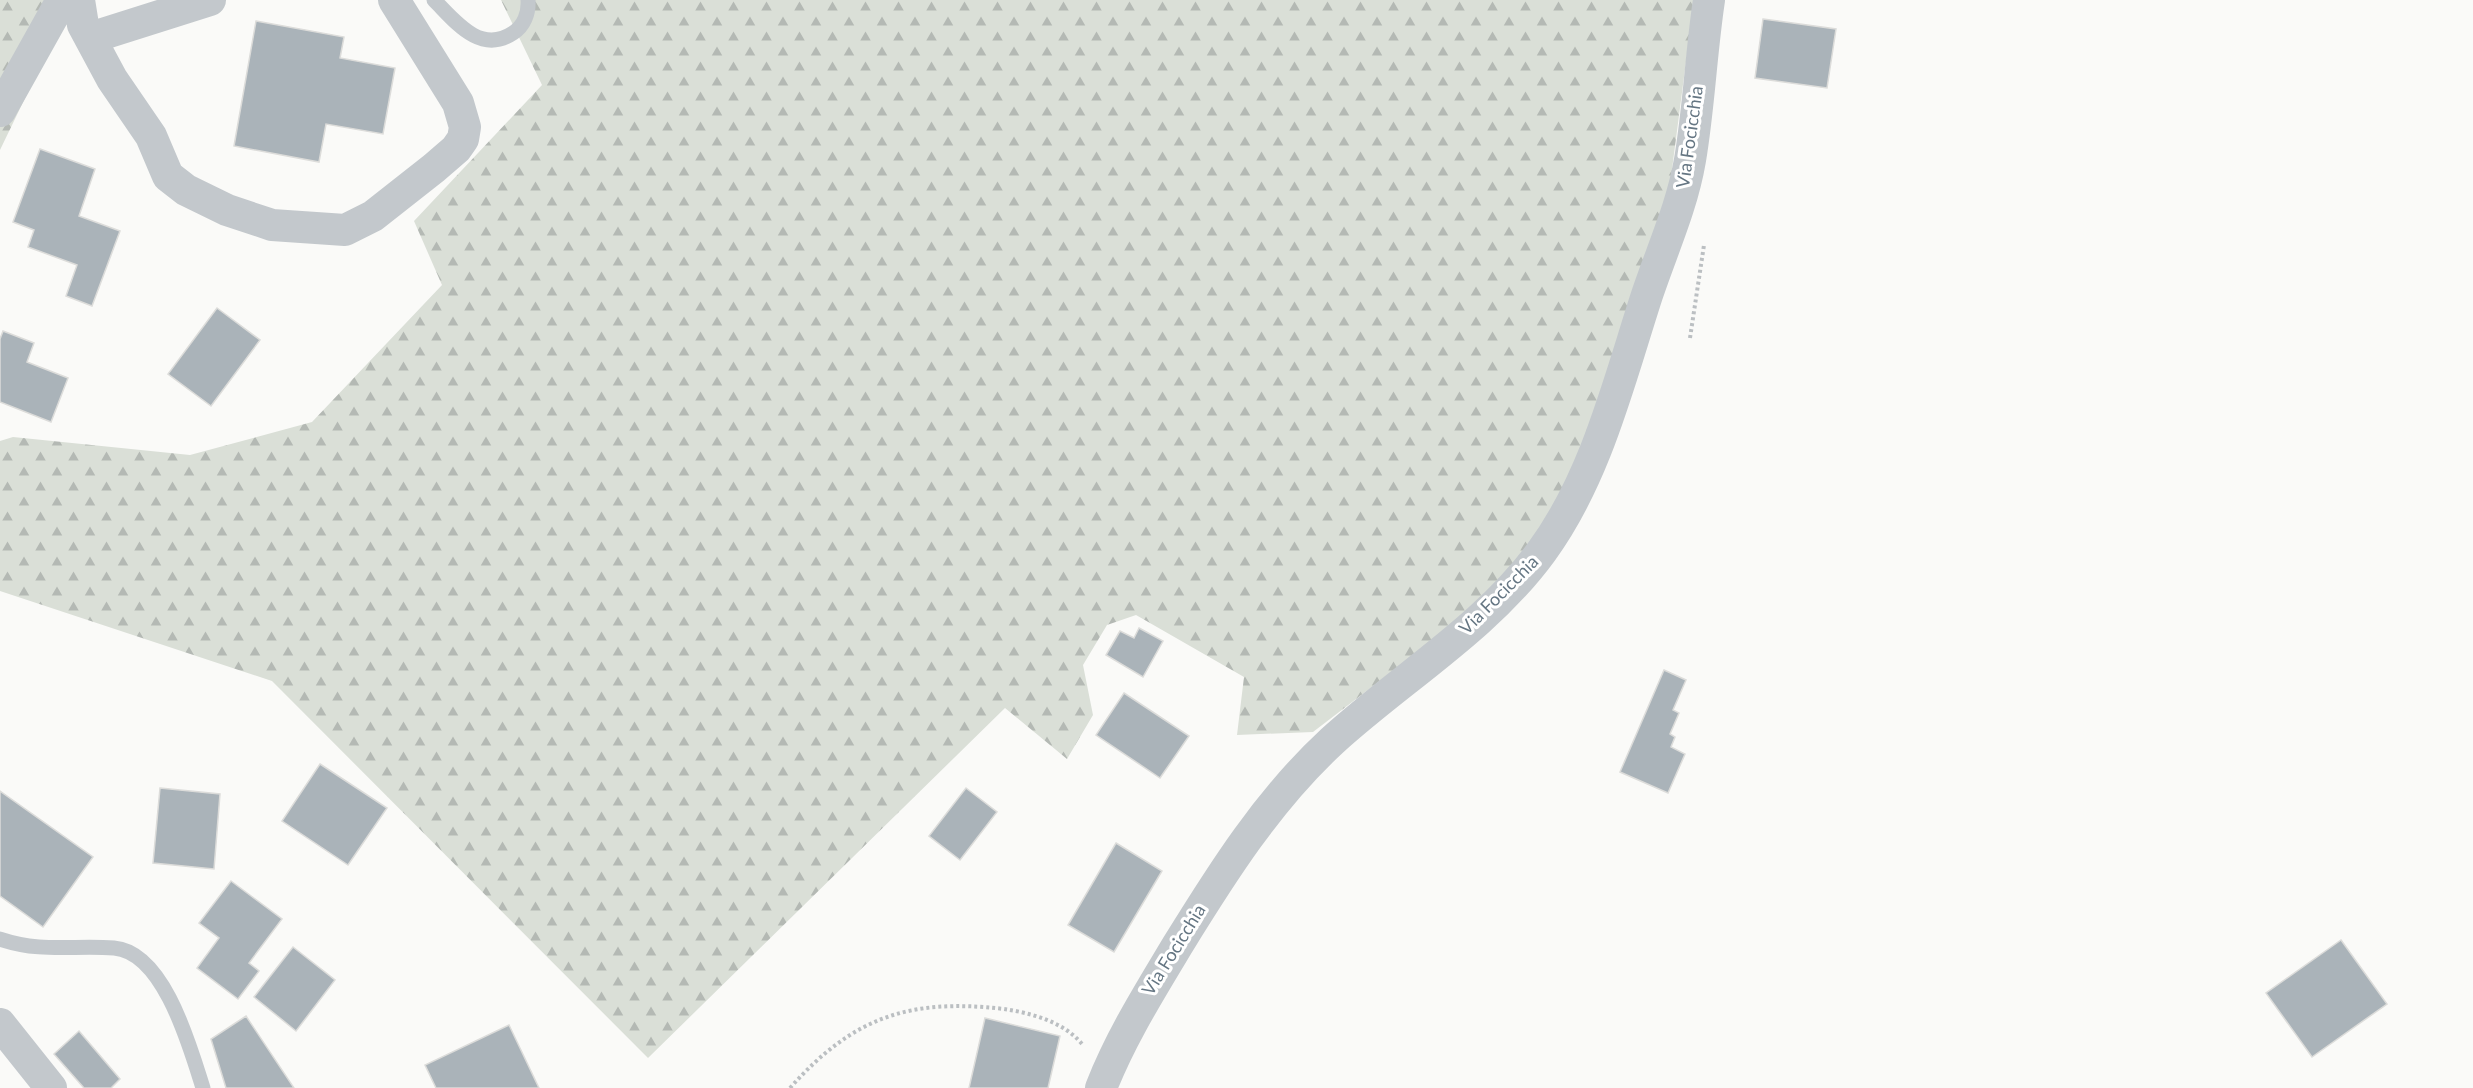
<svg xmlns="http://www.w3.org/2000/svg" width="2473" height="1088" font-family="Lato,sans-serif">
<style>
.forest{fill:url(#forest-firs)}
.building{fill:#aab3b9;stroke:#dcdcda;stroke-width:1.5}
.lines{fill:none;stroke-linecap:round;stroke-linejoin:round}
.path{stroke:#bbbfc2;stroke-width:4;stroke-dasharray:3 3;stroke-linecap:butt}
.lane{stroke:#c3c8cc;stroke-width:15}
.street{stroke:#c3c8cc;stroke-width:32}
.labels{text-anchor:middle;stroke-width:6;stroke-linejoin:round;paint-order:stroke}
.street-label{font-size:18px;fill:#657683;stroke:#fff}
</style>
<defs>
<pattern id="forest-firs" width="22" height="20" patternUnits="userSpaceOnUse" patternTransform="scale(1.5)"><rect width="22" height="20" fill="#dadfd7"/><path d="M5 1l3.5 6h-7zM16 11l3.5 6h-7z" fill="#b4b9b4"/></pattern>
</defs>
<rect width="100%" height="100%" fill="#fafaf8"/>
<!-- forest -->
<path class="forest" d="M0 0H78L66 13 0 150Z
M501 0H1694L1668 200 1584 454 1527 556 1488 598 1313 732 1237 735 1244 677 1136 615 1107 625 1083 665 1093 715 1067 759 1005 708 648 1058 272 681 0 591V441L13 437 190 455 312 422 442 285 414 221 542 85Z"/>
<!-- building -->
<path class="building" d="M1763 19 1836 29 1827 88 1755 78Z
M256 21 344 37 340 58 395 68 383 134 326 124 319 162 234 146Z
M40 149 95 169 79 216 120 231 92 306 66 296 77 265 28 247 34 230 13 222Z
M217 308 260 340 211 406 168 374Z
M3 331 34 343 27 362 68 378 51 422 0 402V339Z
M1139 628 1163 641 1143 677 1106 655 1120 631 1134 638Z
M1664 670 1686 680 1673 710 1679 713 1670 734 1675 737 1671 747 1685 754 1668 793 1620 772Z
M1124 693 1189 736 1160 778 1096 735Z
M320 764 387 808 348 865 282 821Z
M160 788 220 794 214 869 153 863Z
M966 788 997 812 960 860 929 836Z
M0 791 93 857 43 927 0 896Z
M1116 843 1162 871 1114 952 1068 925Z
M231 881 282 919 249 963 259 971 238 999 197 968 219 938 199 923Z
M2341 940 2387 1004 2312 1057 2266 993Z
M293 947 335 980 296 1031 254 997Z
M246 1016 294 1088H226L211 1039Z
M985 1018 1060 1036 1048 1088H969Z
M509 1025 539 1088H436L425 1065Z
M79 1031 120 1079 111 1088H84L54 1054Z"/>
<g class="lines">
<!-- path -->
<path class="path" d="M1690 338 1704 245
M790 1088C853 1017 909 998 1004 1009 1031 1013 1064 1022 1082 1044"/>
<!-- lane -->
<path class="lane" d="M434 0C455 21 480 55 513 33 524 26 529 13 528 0
M0 939C42 953 72 945 114 948 164 952 190 1047 203 1088"/>
<!-- street -->
<path class="street" d="M79 0 83 25 112 79 151 136 168 176 186 190 227 210 272 225 345 230 373 216 434 168 456 149 463 139 465 127 458 103 394 0
M90 38 210 0
M0 111 62 0
M0 1024 51 1088
M1101 1088C1121 1037 1149 993 1177 946 1222 873 1268 800 1332 741 1401 678 1486 628 1542 551 1596 477 1619 381 1647 295 1662 250 1682 207 1690 160 1699 107 1701 53 1709 0"/>
</g>
<g class="labels">
<!-- street labels -->
<g class="street-label">
<text transform="translate(1690 137) rotate(-82)" y="6">Via Focicchia</text>
<text transform="translate(1499 595) rotate(-45)" y="6">Via Focicchia</text>
<text transform="translate(1174 950) rotate(-58)" y="6">Via Focicchia</text>
</g>
</g>
</svg>
